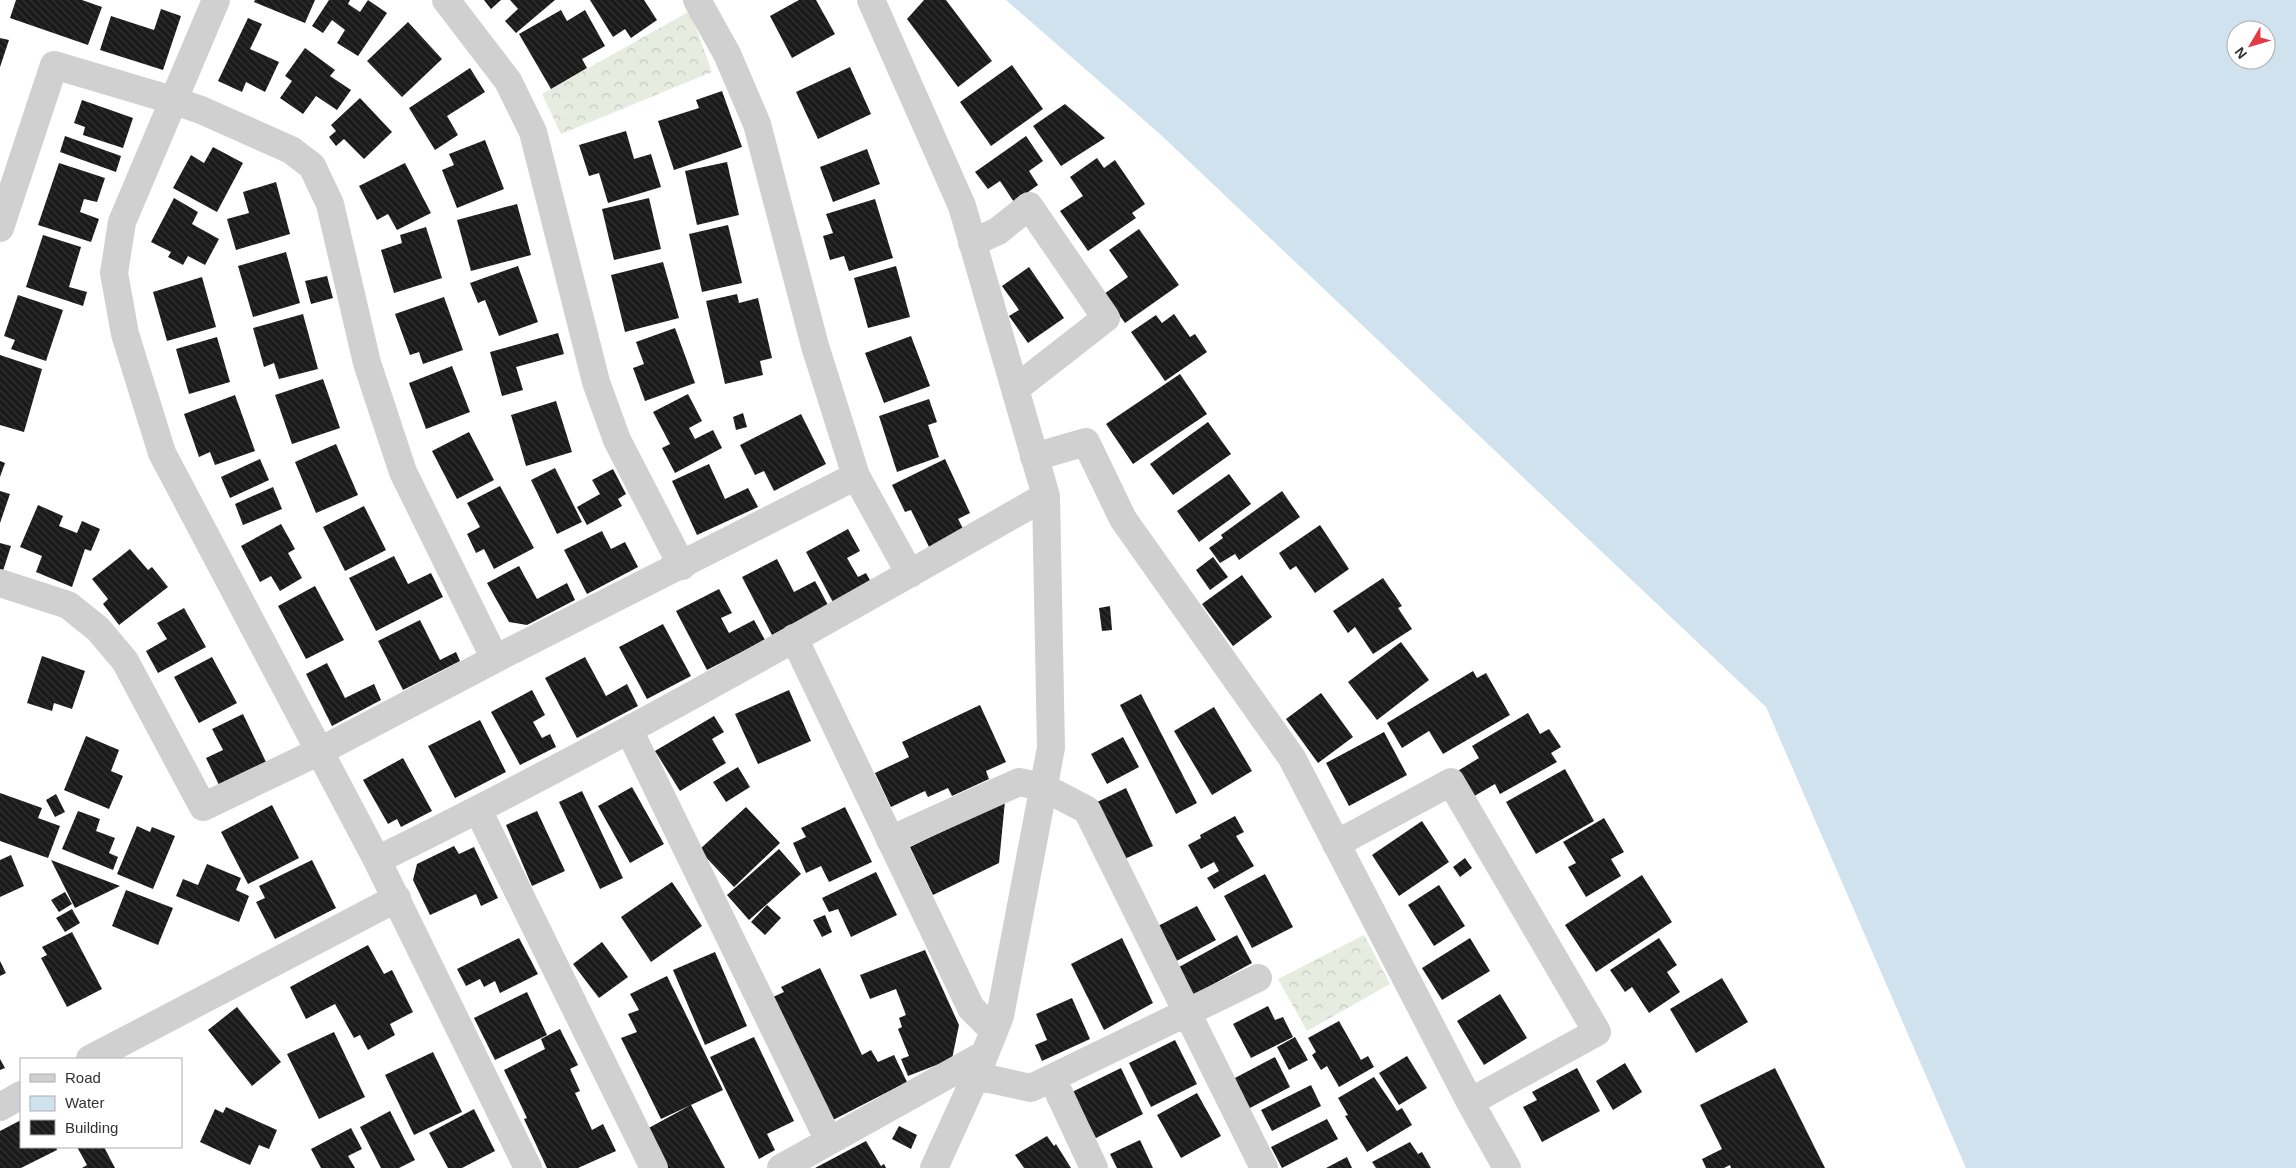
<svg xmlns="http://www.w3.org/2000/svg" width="2296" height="1168" font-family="Arial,sans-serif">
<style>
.forest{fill:url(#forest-crowns)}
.water{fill:#cfe2ee;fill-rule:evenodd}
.building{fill:url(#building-back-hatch)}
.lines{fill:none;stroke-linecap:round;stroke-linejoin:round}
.minor{stroke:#d0d0d0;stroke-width:28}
</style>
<defs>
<pattern id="forest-crowns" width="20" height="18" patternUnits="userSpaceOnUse" patternTransform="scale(1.25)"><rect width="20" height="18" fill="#e6ecdf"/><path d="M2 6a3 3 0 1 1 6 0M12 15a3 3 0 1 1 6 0" fill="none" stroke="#c6cbc0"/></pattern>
<pattern id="building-back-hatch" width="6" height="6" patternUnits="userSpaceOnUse" patternTransform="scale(1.25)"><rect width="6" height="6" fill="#1a1a1a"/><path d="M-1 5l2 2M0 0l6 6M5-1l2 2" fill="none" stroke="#333"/></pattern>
</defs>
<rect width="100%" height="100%" fill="#fff"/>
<!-- forest -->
<path class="forest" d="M690 11 712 72 561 134 542 94Z
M1364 935 1390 984 1307 1031 1278 979Z"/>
<!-- water -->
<path class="water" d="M1006 0H2296V1168H1966L1766 707 1160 134ZM2236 30H2266V60H2236Z"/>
<!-- building -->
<path class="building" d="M16 0H82L102 7 88 45 10 18Z
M255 0H315L305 23 254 2Z
M329 0H350L348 4 360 12 368 0 387 13 358 56 337 43 345 30 332 20 323 33 312 26Z
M484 0H501L491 9Z
M510 0H555L516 33 505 21 518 9Z
M590 0H644L657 20 631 38 625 29 613 37Z
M799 0H816L835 34 792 58 770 16Z
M924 0H946L992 61 958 87 907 19Z
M161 9 181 16 163 70 100 50 111 16 154 30Z
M561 10 567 21 585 10 605 46 582 59 587 68 551 89 519 34Z
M248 18 262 24 250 49 279 62 265 92 246 82 242 92 218 81Z
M408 22 442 59 402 97 367 61Z
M0 38 9 40 0 67Z
M305 48 335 70 330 76 351 90 337 110 316 96 303 114 280 98 292 81 285 76Z
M1012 65 1043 109 991 146 960 102Z
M850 67 871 114 818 139 796 92Z
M470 68 485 92 447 116 458 135 435 150 409 108Z
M722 91 742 147 674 170 658 121 699 108 696 100Z
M360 98 392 132 364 159 344 139 336 146 329 137 336 131 331 125Z
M82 100 133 118 123 148 83 135 85 127 74 123Z
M1065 104 1105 138 1061 166 1033 126Z
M626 131 634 159 651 154 661 187 608 203 599 173 589 176 579 145Z
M65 136 121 156 116 172 60 152Z
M1026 136 1043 161 1029 171 1038 185 1014 202 1000 181 988 189 975 172Z
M485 140 504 189 457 208 442 170 454 165 449 154Z
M213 147 243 163 217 212 173 188 191 155 204 163Z
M867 149 880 184 833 202 820 167Z
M1097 158 1104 168 1115 160 1145 204 1132 213 1136 218 1088 251 1060 211 1083 196 1070 177Z
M727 162 739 215 697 225 685 171Z
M59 163 105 178 97 202 84 199 80 212 99 219 91 242 38 225Z
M405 163 431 213 397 230 388 214 377 220 359 186Z
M276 182 290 234 236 250 227 219 249 213 243 192Z
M174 198 198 212 192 224 219 239 205 265 188 256 183 265 168 257 171 252 151 242Z
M649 198 661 249 614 260 602 209Z
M875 199 893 258 849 271 844 256 830 260 823 236 833 233 826 214Z
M517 204 531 255 471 271 457 220Z
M728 225 742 283 702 292 689 234Z
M426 227 442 278 394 293 381 250 402 243 400 235Z
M1139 229 1179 285 1125 323 1104 294 1128 277 1109 250Z
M43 235 81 247 69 287 87 292 83 306 26 287Z
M286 252 300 303 253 317 238 266Z
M663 262 679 318 625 332 611 275Z
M518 266 538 322 499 336 485 300 478 303 470 283Z
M896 266 910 317 868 328 854 278Z
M1029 267 1064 318 1028 343 1009 316 1019 310 1002 286Z
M327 276 333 298 311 304 305 281Z
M202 277 216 327 167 341 153 292Z
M737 294 739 303 758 298 772 358 760 361 763 375 725 384 706 301Z
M18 295 63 310 46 361 11 349 15 340 4 336Z
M444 297 463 350 423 364 419 352 410 355 395 314Z
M303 314 318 369 279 379 274 363 264 367 253 328Z
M1174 314 1190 337 1195 334 1207 352 1165 381 1131 332 1156 315 1162 323Z
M675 328 695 383 645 401 633 368 644 364 636 342Z
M558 333 564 354 516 367 523 390 502 396 490 352Z
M911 336 930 386 884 403 865 353Z
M217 337 230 382 189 394 176 349Z
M0 355 42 369 24 432 0 425Z
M452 366 470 412 426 429 409 383Z
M1180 374 1207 414 1133 464 1106 424Z
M323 379 340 428 292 444 275 395Z
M688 394 702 421 689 428 695 439 713 430 722 448 675 473 662 448 670 444 653 412Z
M235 395 255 451 215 465 210 452 199 457 184 414Z
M929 399 937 422 928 425 939 457 897 472 879 416Z
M556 401 572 452 526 466 511 415Z
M743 413 747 427 736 430 733 417Z
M801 414 826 464 774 491 764 471 755 475 740 445Z
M1208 422 1231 454 1173 495 1150 464Z
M469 432 494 480 457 499 432 451Z
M336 444 358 495 316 513 295 462Z
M260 459 269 480 230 498 221 477Z
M945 459 970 513 958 519 966 534 931 551 911 510 905 512 892 485Z
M0 461 5 463 0 477Z
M709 464 725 499 748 488 758 507 697 535 672 481Z
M555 468 582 522 557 534 531 480Z
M613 469 626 494 618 499 622 506 587 525 577 507 600 494 592 480Z
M1229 474 1251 504 1199 542 1177 511Z
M500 486 534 548 494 569 484 549 476 553 467 534 480 527 467 503Z
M273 487 282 509 243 525 235 504Z
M0 491 10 494 0 523Z
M1282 491 1300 517 1239 560 1235 554 1220 563 1209 548 1223 538 1221 535Z
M38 505 63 516 59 526 77 533 82 521 100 529 91 551 85 549 72 587 36 572 42 556 20 547Z
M364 506 386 550 345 571 323 527Z
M281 524 295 549 288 553 302 578 280 591 271 576 260 582 241 546Z
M1320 525 1349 569 1315 593 1296 566 1290 570 1279 553Z
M848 529 860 551 847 558 858 577 866 573 872 584 834 604 806 552Z
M602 531 611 549 625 542 638 567 587 594 564 550Z
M0 543 11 546 2 574 0 573Z
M130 549 148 570 152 567 168 587 119 625 103 604 108 599 92 579Z
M394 556 408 584 431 573 443 597 376 631 349 578Z
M1213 557 1228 577 1210 590 1196 570Z
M777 559 794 592 815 581 828 605 772 635 742 577Z
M519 566 537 599 567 583 575 600 527 625 509 622 487 583Z
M1242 575 1272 617 1233 646 1202 604Z
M1383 578 1402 606 1398 608 1412 629 1373 654 1355 627 1348 633 1333 611Z
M315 586 344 640 306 659 278 606Z
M719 589 732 613 721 618 729 633 754 620 765 640 707 670 676 611Z
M1110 606 1112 630 1102 631 1099 608Z
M184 608 206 647 158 673 146 651 167 639 157 623Z
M420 620 440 660 456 652 460 661 403 690 378 641Z
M663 624 691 676 647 699 619 647Z
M1401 642 1429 680 1377 720 1348 682Z
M42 656 85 671 72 709 54 703 52 711 27 703Z
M212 657 237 703 199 723 174 677Z
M585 657 606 696 627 684 638 706 577 738 545 678Z
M327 663 345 698 374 684 381 700 332 726 306 674Z
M1473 671 1477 678 1486 673 1510 715 1443 754 1429 731 1402 748 1387 723Z
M532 690 545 715 533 722 542 738 550 734 556 747 520 765 491 712Z
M789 690 811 741 758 764 735 714Z
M1321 693 1353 737 1318 763 1286 719Z
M1141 694 1197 803 1176 814 1120 705Z
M980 705 1006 762 986 771 989 779 952 796 948 788 928 797 925 791 891 807 875 773 909 757 902 742Z
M1214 707 1252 771 1212 795 1174 731Z
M1528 713 1540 734 1549 729 1561 747 1551 753 1557 762 1500 794 1495 784 1471 798 1456 772 1479 758 1472 746Z
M243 714 266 762 219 785 206 758 223 750 212 729Z
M714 716 724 732 712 739 726 763 680 791 655 751Z
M480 720 506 772 455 798 428 746Z
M1384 732 1407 775 1349 806 1326 763Z
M86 736 119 750 111 771 123 776 109 809 64 790Z
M1123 737 1139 767 1107 784 1091 754Z
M403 758 432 811 401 827 397 819 388 824 363 780Z
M738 767 750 787 726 802 713 782Z
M1565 769 1594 821 1536 854 1506 802Z
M632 787 664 844 630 863 598 806Z
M1126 788 1153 846 1118 862 1091 805Z
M582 791 623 878 600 889 559 802Z
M0 793 42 808 38 818 60 826 48 858 0 841Z
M56 794 65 812 55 817 46 800Z
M1005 801 999 863 933 895 910 847Z
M272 805 299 858 248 884 221 832Z
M746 807 780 843 734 887 699 850Z
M845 807 872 862 829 882 821 866 806 873 793 843 806 837 801 828Z
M78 811 100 819 96 831 115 838 109 853 118 857 113 870 62 849Z
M537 811 565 871 532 886 506 825Z
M1235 816 1244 832 1236 836 1254 866 1214 889 1207 878 1219 871 1214 862 1201 869 1188 845 1201 838 1200 835Z
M1604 818 1624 852 1611 859 1621 876 1586 897 1568 867 1576 863 1563 842Z
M1422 821 1449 862 1399 896 1372 855Z
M137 826 150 832 152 827 175 836 153 889 117 874Z
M454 846 459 854 474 847 498 898 481 906 476 894 430 915 413 880 417 864Z
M779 849 801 874 749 920 727 895Z
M11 855 24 886 0 897V860Z
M1465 858 1472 868 1460 877 1453 867Z
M51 860 120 886 75 908Z
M312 860 336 908 275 939 256 902 265 898 259 886Z
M207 864 241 878 236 890 249 896 239 922 176 896 183 879 198 885Z
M876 872 897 915 851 937 838 909 829 912 822 898Z
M1265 874 1293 927 1252 948 1224 896Z
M1642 875 1672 922 1596 972 1565 925Z
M672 882 702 926 651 962 621 917Z
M1439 885 1465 926 1434 946 1408 905Z
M126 890 173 908 158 945 112 926Z
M65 892 72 904 59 912 51 900Z
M767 905 781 918 765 935 751 922Z
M1197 906 1216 940 1171 964 1152 929Z
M72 909 80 923 65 932 56 918Z
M825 915 832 932 822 937 813 920Z
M72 932 102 989 67 1007 41 958 47 955 42 947Z
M1237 935 1252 963 1186 999 1170 972Z
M519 938 538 974 500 993 495 981 484 987 480 979 466 986 457 969Z
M1122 938 1153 1003 1104 1030 1071 964Z
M1470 938 1490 971 1442 1000 1422 968Z
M1659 938 1677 965 1667 972 1680 992 1649 1013 1632 987 1625 992 1610 970Z
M602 942 628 977 599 998 573 964Z
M368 945 384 974 392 970 413 1012 390 1024 395 1035 368 1050 360 1035 354 1038 335 1004 306 1019 290 987Z
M925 950 959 1025 952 1059 908 1076 901 1059 909 1056 898 1029 902 1027 899 1018 906 1015 896 989 870 999 860 975Z
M715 952 747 1026 705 1045 673 970Z
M0 961 6 973 0 976Z
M820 968 862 1055 871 1050 878 1062 894 1055 907 1082 833 1120 773 997 784 992 781 987Z
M667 976 723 1090 661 1119 621 1038 637 1032 628 1014 639 1010 630 994Z
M1722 978 1748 1022 1696 1053 1670 1009Z
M527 992 547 1035 495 1060 474 1018Z
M1500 994 1527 1038 1484 1065 1457 1021Z
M1072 998 1090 1039 1042 1061 1035 1045 1047 1040 1036 1014Z
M1268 1006 1275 1020 1283 1017 1293 1037 1251 1058 1233 1024Z
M237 1007 281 1062 252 1086 208 1030Z
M1339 1021 1361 1060 1368 1056 1374 1067 1339 1087 1327 1066 1321 1070 1312 1055 1316 1052 1308 1038Z
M560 1029 578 1065 570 1069 580 1091 575 1093 592 1130 603 1124 616 1151 578 1168H547L524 1119 527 1118 504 1070 545 1049 541 1039Z
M334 1032 365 1097 319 1119 287 1054Z
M754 1037 794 1121 767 1134 775 1150 759 1159 710 1057Z
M1295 1037 1308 1060 1289 1070 1277 1047Z
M1175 1040 1197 1084 1151 1107 1129 1063Z
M433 1052 462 1112 414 1135 385 1075Z
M1407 1056 1427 1088 1399 1105 1379 1073Z
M1275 1057 1290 1087 1248 1109 1233 1079Z
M0 1059 5 1068 0 1070Z
M1625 1063 1642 1092 1613 1110 1596 1081Z
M1121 1068 1143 1114 1096 1138 1072 1092Z
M1577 1068 1600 1111 1542 1142 1523 1107 1537 1100 1532 1092Z
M1775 1068 1825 1168H1731L1730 1165 1724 1168H1706L1702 1159 1722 1149 1700 1105Z
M1374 1077 1397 1111 1402 1108 1412 1125 1367 1152 1345 1116 1348 1115 1338 1098Z
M1311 1085 1321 1106 1272 1131 1261 1110Z
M1197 1093 1221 1136 1181 1158 1157 1115Z
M691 1105 725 1168H665L645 1130Z
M226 1107 277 1130 269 1149 259 1145 250 1165 200 1142 215 1109 223 1113Z
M474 1109 495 1151 462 1168H448L429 1133Z
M390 1111 415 1160 399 1168H381L360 1127Z
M1327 1119 1338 1139 1282 1168 1271 1147Z
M21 1120V1147H56L57 1150 21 1168H0V1131Z
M899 1126 917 1135 911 1149 892 1139Z
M351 1128 362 1149 348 1156 355 1168H321L311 1149Z
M1047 1136 1054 1146 1056 1144 1071 1168H1024L1015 1155Z
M1140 1140 1153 1168H1117L1110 1154Z
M866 1141 881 1166 884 1164 886 1168H815Z
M1410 1142 1418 1154 1422 1152 1431 1168H1376L1372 1162Z
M77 1147H104L115 1168H82L87 1165Z
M1347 1157 1352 1168H1326Z"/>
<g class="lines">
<!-- minor -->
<path class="minor" d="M216 0 122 222 114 273 125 334 162 453 377 860
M446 0 508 81 533 132 596 382 617 440 682 566
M697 0 727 54 757 124 815 346 856 476 910 574
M871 0 962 206 1046 496 1051 748 1000 1016 976 1076 934 1168
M0 228 54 65 172 100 201 110 291 150 312 166 330 204 367 363 403 472 495 659
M972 243 998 231 1029 206 1106 318 1015 389
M1034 457 1086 442 1123 519 1292 758 1470 1102 1507 1168
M0 583 68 605 98 629 125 661 203 807 320 751 495 659 856 476
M794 638 971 1008 994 1031
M629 730 829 1141
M478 810 654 1168
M890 840 1019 782 1043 787 1087 810 1264 1168
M1336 844 1451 782 1597 1032 1470 1102
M90 1059 397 898
M976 1076 1031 1088 1258 978
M1052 1078 1094 1168
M0 1107 21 1095
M528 1168 377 860C605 748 825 622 1046 496
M781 1168 985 1054"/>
</g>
<!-- legend -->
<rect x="20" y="1058" width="162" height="90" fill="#ffffff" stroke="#adadad"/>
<rect x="30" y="1074" width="25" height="8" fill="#d0d0d0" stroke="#adadad"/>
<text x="65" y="1083" font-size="15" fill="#333333">Road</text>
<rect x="30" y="1096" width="25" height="15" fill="#cfe2ee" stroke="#adadad"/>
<text x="65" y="1108" font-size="15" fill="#333333">Water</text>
<rect x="30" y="1120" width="25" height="15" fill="url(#building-back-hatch)" stroke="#adadad"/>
<text x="65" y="1133" font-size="15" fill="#333333">Building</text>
<!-- north arrow -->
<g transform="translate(2251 45) rotate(232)"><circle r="24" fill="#ffffff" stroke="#adadad"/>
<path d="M0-4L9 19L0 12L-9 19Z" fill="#e63946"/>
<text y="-8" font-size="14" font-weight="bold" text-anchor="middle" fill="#333333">N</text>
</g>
</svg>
